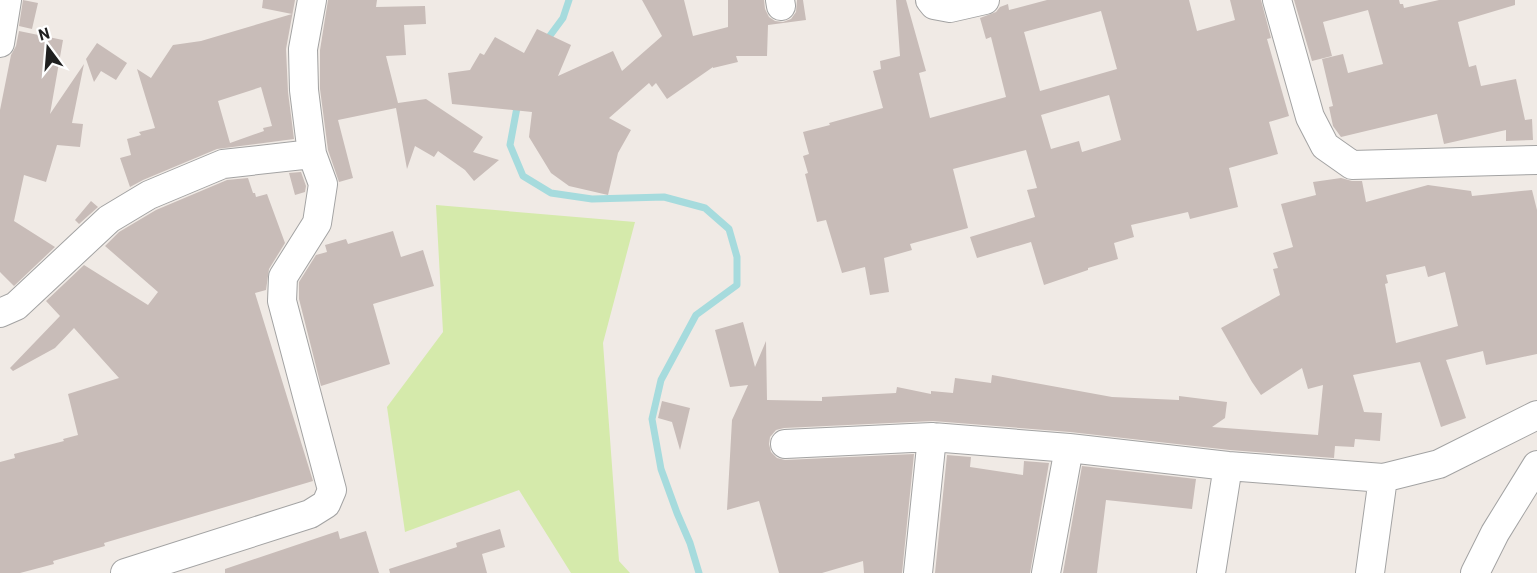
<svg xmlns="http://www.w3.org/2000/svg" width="1537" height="573" font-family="Barlow,sans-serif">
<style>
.grass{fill:#d5eaab}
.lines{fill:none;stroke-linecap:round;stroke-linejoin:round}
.stream{stroke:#a6dbdd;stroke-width:7}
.building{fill:#c8bcb8;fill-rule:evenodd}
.minor-casing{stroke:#a3a3a3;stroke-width:30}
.minor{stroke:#fff;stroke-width:28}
</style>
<rect width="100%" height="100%" fill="#f0eae5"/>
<!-- grass -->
<path class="grass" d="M436 205 635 222 603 343 619 561 630 573H571L519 490 405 532 387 407 443 332Z"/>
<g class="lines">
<!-- stream -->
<path class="stream" d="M546 41 563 18 569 0
M518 102 510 145 523 176 551 193 592 199 664 197 705 208 729 229 737 257V285L696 315 661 380 652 419 661 469 677 513 690 543 699 573"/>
</g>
<!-- building -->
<path class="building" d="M23 0 38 3 32 29 19 26Z
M263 0H295L286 49 288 92 294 139 217 149 143 180 130 187 120 158 131 155 127 139 141 135 139 132 155 128 137 69 151 78 173 45 201 41 292 14 262 8ZM261 87 272 126 263 128 264 131 230 143 218 101Z
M328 0H377L376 7 425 6 426 24 404 25 406 55 386 56 398 103 426 99 483 137 473 152 499 160 474 181 465 170 438 151 434 157 415 146 407 169 396 108 338 120 353 178 339 182 328 150 320 89V50Z
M642 0H684L693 36 728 27V0H764L765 9 769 17 775 21 783 22 791 19 796 12 797 0H803L806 20 768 25 767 56H736L738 62 713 68V67L667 99 656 83 652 87 649 83 609 118 631 130 618 153 608 195 569 186 551 173 529 137 532 112 452 104 448 73 470 70 480 53 484 55 495 37 524 53 537 29 571 45 558 76 613 51 622 71 662 36Z
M896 0H906L926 71 919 73 930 118 1006 97 991 37 986 39 980 18 996 12 1000 7 1008 4 1009 10 1047 0H1189L1197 31 1235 20 1230 0H1261L1271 38 1267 39 1289 116 1269 122 1278 154 1229 168 1238 207 1190 219 1188 212 1131 225 1134 237 1114 243 1118 259 1088 268V270L1044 285 1031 242 977 258 970 237 1035 217 1027 190 1037 188 1026 150 953 169 968 228 910 244 912 250 884 258 889 292 870 295 865 267 842 273 826 220 817 222 805 174 808 173 803 156 809 154 803 132 830 125 829 123 883 108 873 71 881 69 880 61 900 56ZM1101 11 1117 69 1040 91 1024 32ZM1109 95 1121 140 1082 152 1079 141 1051 149 1041 115Z
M1294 0H1399L1400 4H1403L1404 8 1439 0H1515V5L1458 22 1469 67 1476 65 1481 86 1516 79 1525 120 1532 119 1533 140 1506 141V130L1444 144 1437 114 1341 137 1333 126 1329 107 1333 106 1322 59 1343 54 1348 73 1383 64 1368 10 1323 22 1332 56 1312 61Z
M19 31 63 40 50 114 84 64 72 123 83 124 80 147 57 145 46 182 24 175 14 221 55 247 14 286 0 272V110L11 55 16 46Z
M97 43 127 63 116 80 101 71 94 82 86 59Z
M301 172 306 186 305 192 295 195 289 173Z
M248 178 253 193H255L256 197 267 194 285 243 269 269 266 290 255 293 313 481 104 543 105 546 53 561 54 564 20 573H0V462L15 458 14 454 64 441 63 439 78 435 68 394 119 378 74 328 55 348 13 371 10 368 60 316 46 301 84 265 148 305 158 292 105 246 119 232 156 210 227 180Z
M1341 178 1352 181H1362L1366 202 1428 185 1471 191 1472 196 1532 190 1537 210V354L1486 365 1483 351 1446 360 1466 418 1441 427 1420 362 1353 375 1364 412 1382 413 1380 441 1355 439 1354 447 1335 446 1334 458 1230 450 1070 432 933 421 784 428 776 430 770 437 769 444 771 452 777 458 785 460 914 454 902 573H864L863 561 822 573H779L759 501 727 510 732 420 748 385 730 387 715 330 743 322 755 367 766 341 767 400 822 401V397L896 393 897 387 931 394V391L953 393 955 378 991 383 992 375 1112 397 1179 400V396L1227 402 1225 418 1212 427 1318 435 1323 385 1308 389 1302 368 1261 395 1252 382 1221 328 1280 295 1273 269 1278 268 1273 253 1293 247 1281 204 1316 195 1313 182ZM1425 266 1428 277 1445 272 1458 326 1396 343 1385 284 1388 283 1386 275Z
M91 201 98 207 79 224 75 220Z
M393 231 401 257 423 250 434 286 373 304 390 364 321 386 299 299V282L316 255 327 252 325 245 346 239 348 244Z
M662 401 690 408 680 450 672 422 658 418Z
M947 455 971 457 970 467 1023 475 1024 461 1049 463 1030 573H935Z
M1082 466 1196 479 1192 509 1106 500 1097 573H1063Z
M500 529 505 547 482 554 487 573H390L389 569 457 547 456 543Z
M338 531 340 539 366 531 379 573H225V569Z"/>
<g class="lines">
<defs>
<path id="minor" d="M780 0 781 6
M930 0 934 5 950 8 985 0
M1277 0 1310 117 1325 146 1352 165 1537 160
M0 43 7 0
M0 313 16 306 109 219 149 195 223 164 312 154
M785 444 932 437 1069 448 1228 466 1383 478 1439 464 1537 415
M125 573 310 514 326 504 332 490 282 301 283 277 317 223 323 184 312 154 304 90 303 49 312 0
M918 573 932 437
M1046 573 1069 448
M1211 573 1228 466
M1370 573 1383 478
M1475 573 1495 533 1537 465"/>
</defs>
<!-- minor casing -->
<use href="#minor" class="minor-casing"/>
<!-- minor -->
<use href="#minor" class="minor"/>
</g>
<!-- north arrow -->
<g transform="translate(48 48) rotate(344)" stroke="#ffffff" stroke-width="4.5" paint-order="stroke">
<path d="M0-4.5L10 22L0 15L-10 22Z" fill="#1f1f1f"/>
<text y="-9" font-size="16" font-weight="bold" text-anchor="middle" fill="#1f1f1f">N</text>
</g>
</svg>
